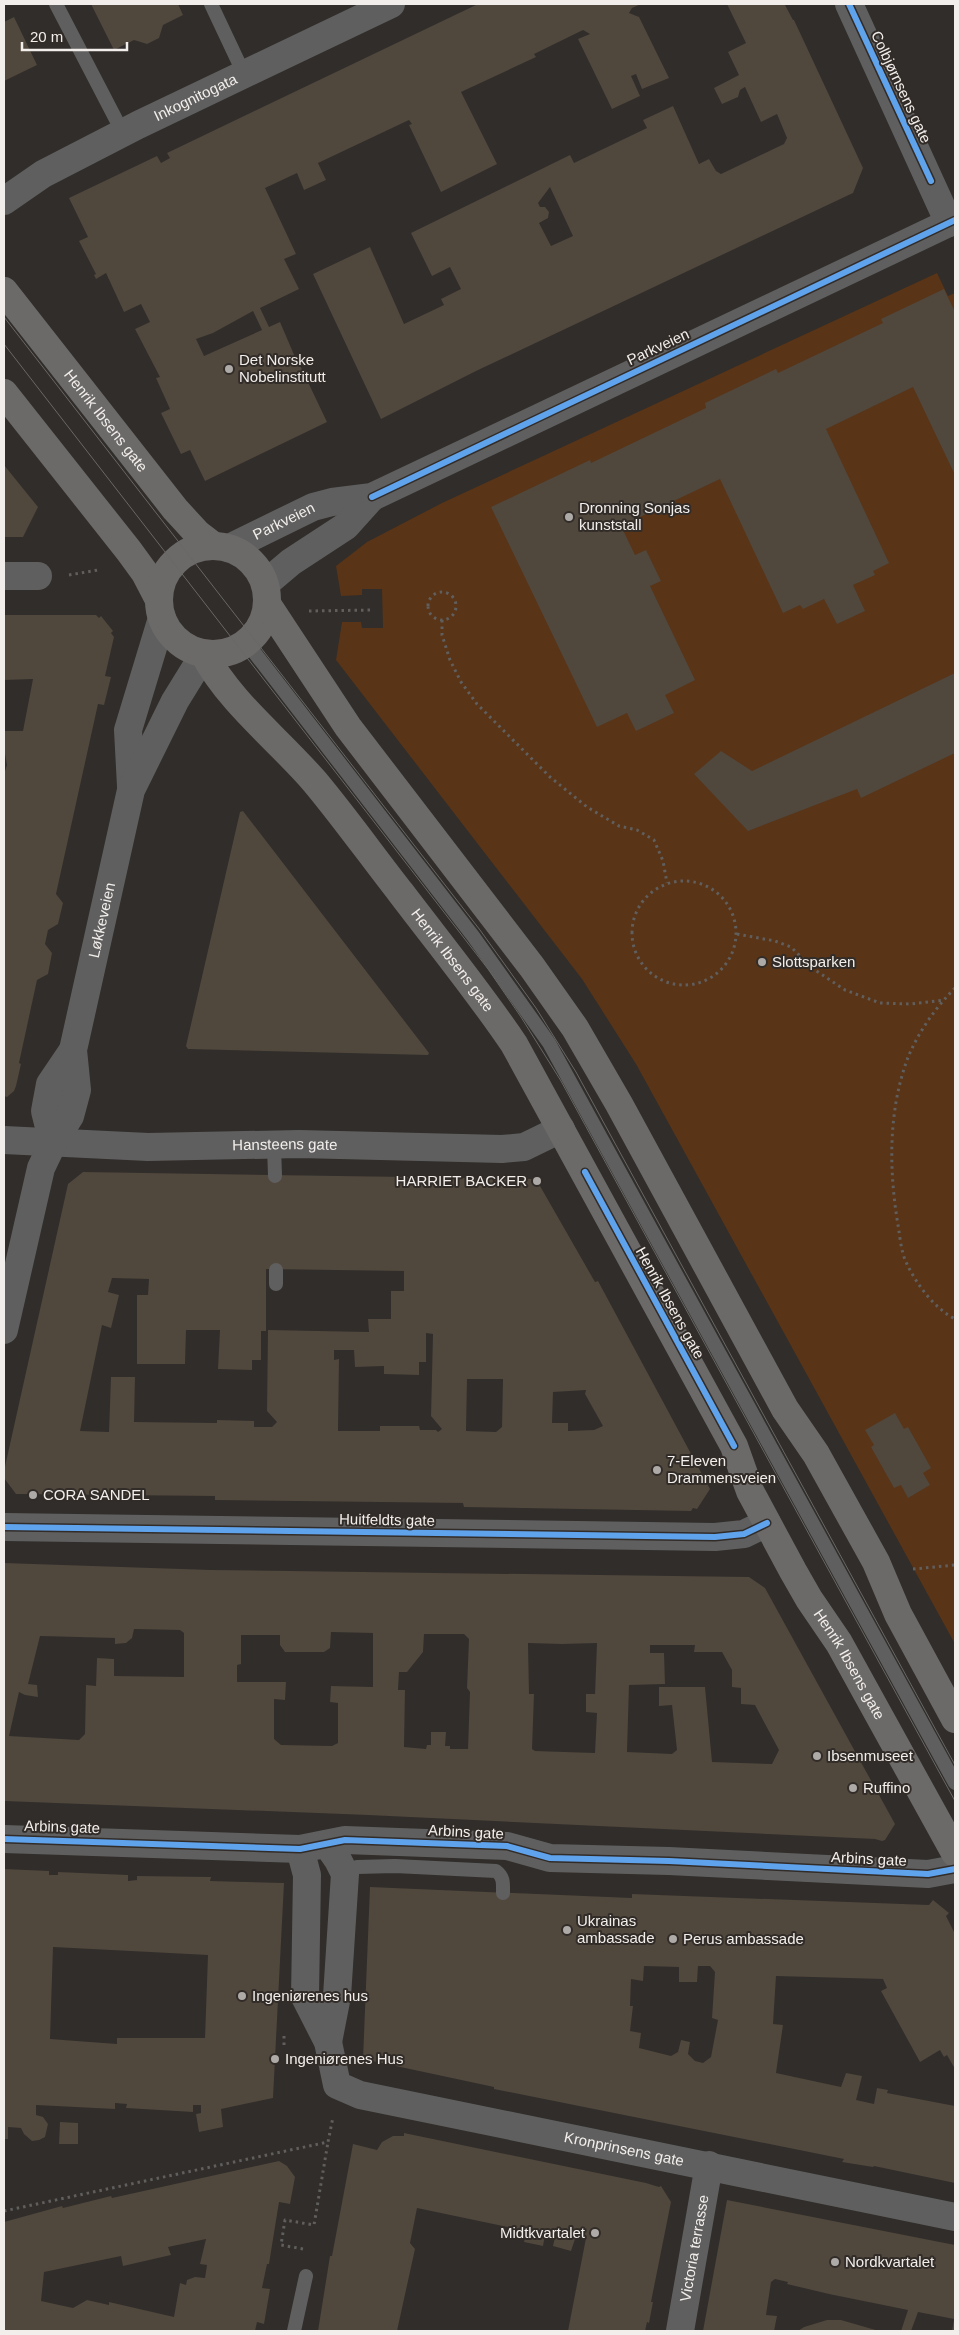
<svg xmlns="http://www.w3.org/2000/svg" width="959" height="2335" font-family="Arial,sans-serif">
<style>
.green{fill:#593417}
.building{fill:#50473d;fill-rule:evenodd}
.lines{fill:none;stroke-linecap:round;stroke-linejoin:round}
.path{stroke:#605f5e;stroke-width:3;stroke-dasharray:2.5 4;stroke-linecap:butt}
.service{stroke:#605f5f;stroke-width:14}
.minor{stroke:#605f5f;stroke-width:28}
.tertiary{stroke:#605f5f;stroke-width:28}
.secondary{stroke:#6c6a69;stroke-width:28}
.tram{stroke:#696866;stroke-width:1}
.cycleway-casing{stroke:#322c28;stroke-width:9}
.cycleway{stroke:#60a3ed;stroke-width:6}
.poi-dot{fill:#aeaaa7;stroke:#322c28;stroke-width:2}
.labels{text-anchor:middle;stroke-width:4;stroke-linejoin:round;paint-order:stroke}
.street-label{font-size:15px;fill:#f2eeeb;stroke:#322c28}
.poi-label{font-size:15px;fill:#f2eeeb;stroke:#322c28;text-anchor:start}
</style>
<rect width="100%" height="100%" fill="#302d2a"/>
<!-- green -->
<path class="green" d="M937 273 948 296 955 293V1644L636 1064 582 979 336 660 342 622H361L362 628H383L382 589H362V595L341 596 336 566 367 542 442 503Z"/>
<!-- building -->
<path class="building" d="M91 4H178L183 15 163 25 159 38 147 44 134 40 114 50Z
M478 4H641L632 8 629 13 639 17 669 78 642 89 636 74 631 76 640 96 612 109 578 39 590 34 583 30 534 54 536 57 461 92 497 164 441 192 409 125 412 124 409 120 318 163 326 180 304 190 297 173 265 188 296 254 284 259 299 289 260 308 269 327 280 322 295 357H296L327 422 205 481 190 450 181 454 161 413 170 409 156 378 160 377 135 329 150 322 141 304 124 312 106 273 96 279 94 275 96 274 79 241 88 237 69 198 157 156 161 163 170 158 167 153ZM253 311 262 330 204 356 196 339 213 333Z
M727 4H789L785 5 793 20H794L863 168 853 193 476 371 381 419 313 274 370 247 404 324 444 305 441 299 461 289 450 267 432 276 411 233 570 155 574 163 647 128 643 120 673 106 699 164 709 159 716 171 721 174 784 144 787 138 777 114 761 122 745 87 740 90 738 97 722 104 714 88 739 75 728 52 746 43ZM550 187 573 236 551 246 539 223 548 218 549 212 545 207H540L538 203Z
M14 17 37 65 4 81V22Z
M944 289 955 312V475L913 387 826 429 889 563 873 571 875 575 853 585 865 611 837 624 824 599 803 609 800 605 783 613 720 479 621 526 635 555 646 550 661 581 650 586 695 680 665 695 674 713 636 731 627 713 597 727 491 507 590 460 591 463 706 408 705 403 776 369 778 373 883 323 881 319Z
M4 465 38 507 23 537H4Z
M4 615H96L99 618 101 616 113 631 111 633 114 637 105 676 111 677 104 705 98 704 56 894 63 903 58 924 48 930 45 944 52 953 48 974 37 980 19 1063 21 1064 16 1086 14 1091 7 1097 4 1096V774L7 765 4 748V731H23L33 679 4 680Z
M955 673V753L861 798 857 789 748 831 694 774 721 751 752 771Z
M243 811 429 1053 428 1055 188 1049 186 1046 240 812Z
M83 1172 536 1179 595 1282 598 1281 710 1489 697 1509 693 1508 691 1511 464 1507 463 1503 215 1500V1496L16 1494 4 1478V1471L68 1184ZM266 1269 404 1271V1291H391V1319H368L369 1332 268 1330 267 1411 277 1422 272 1427H254V1421L217 1420V1423L134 1422 135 1377H111L109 1432 80 1431 102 1325 111 1328 119 1295 108 1292 112 1278 149 1279 148 1295H137V1364H185L186 1330H220L218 1369 252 1370V1360H261V1331H266ZM426 1333 433 1334 431 1416 442 1429 438 1432 436 1430H420L419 1426H380V1431H338L339 1359 334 1360V1350H354L355 1367 384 1366V1374L419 1375V1362H426ZM467 1379H503L502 1427 496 1432 466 1431ZM586 1390 585 1394 603 1426 594 1430 568 1431V1423H552L553 1392Z
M895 1413 904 1429 908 1427 931 1468 923 1473 930 1485 908 1498 901 1485 894 1488 871 1447 874 1445 865 1430Z
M4 1563 211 1570 749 1577 765 1588 895 1824 885 1840 882 1841 875 1839 368 1815 4 1801ZM134 1629 180 1630 184 1633V1677L114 1676V1659L97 1658 96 1686 86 1685 85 1734 79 1740 9 1736 19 1692 25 1695 38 1697 37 1685 28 1684 40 1636 115 1638V1644L126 1643 132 1638ZM331 1632 373 1633V1687L331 1686 330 1702 338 1703V1743L332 1746 281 1745 274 1739V1699L285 1700 286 1682H237V1665L241 1664V1635H280V1645L285 1652H324L330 1648ZM424 1634H464L469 1639 467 1688 470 1692 468 1749H450V1746H445L446 1732H431V1745H427L426 1749 404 1747 405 1690H398L399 1672H407L423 1652ZM528 1643 562 1644 597 1643 595 1694H586V1712L597 1713 595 1753 535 1751 532 1749 534 1694H529ZM650 1645H695L694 1652H722L732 1670V1687L741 1688V1704L755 1705 779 1750 772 1764 712 1762 705 1687H659V1706L672 1705 677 1750 672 1754 627 1752 629 1685 665 1684 664 1653H650Z
M4 1869 49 1871V1875H58V1872L128 1875V1881L137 1880V1876L211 1877 210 1881 284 1883 273 2098 221 2109 223 2127 199 2132 196 2114 201 2113V2105H193V2112L126 2108 127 2104 115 2103V2109L36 2105V2115L43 2117 48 2124 45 2137 39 2140 32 2141 24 2134 21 2128 8 2127V2139H4ZM53 1947 208 1955 205 2038H117V2044L50 2039Z
M370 1887 632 1898V1894L929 1905 933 1900 949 1913 946 1916 955 1934V2069L947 2055 944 2057 940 2050 920 2062 881 1991 887 1988 883 1979 776 1976 773 2024 783 2025 776 2073 841 2087 846 2073 862 2076 856 2100 874 2104 877 2088 888 2090 887 2093 955 2106V2183L874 2166 873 2167 842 2162 844 2159 494 2089V2087L363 2059ZM644 1966 679 1967V1982H697L698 1966H710L715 1972 712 2018 718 2020 711 2057 703 2063 695 2061 688 2054 690 2042 681 2040 678 2052 671 2056 639 2048 641 2033 630 2031 633 2006H630L631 1979 643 1981Z
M60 2122 78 2123V2144H59Z
M404 2133 646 2183 659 2187 661 2186 671 2202 651 2302H653L649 2323 647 2322 645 2331H568L586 2238 576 2236 571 2251 553 2246 555 2237 545 2235 543 2246 524 2242 527 2231 417 2208 410 2243 415 2249 397 2331H318L330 2256H332L353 2144 377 2150 382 2142 393 2136H404Z
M279 2161 287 2166 295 2177 290 2204 279 2202 269 2264H267L262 2288 270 2289 264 2324 257 2322 255 2331H4V2222L62 2206 63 2208 111 2196 112 2198ZM206 2239 200 2264 207 2265 205 2278 195 2277 187 2280 186 2285 180 2283 174 2317 109 2302V2305L87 2300 73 2308 41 2301 44 2272 121 2256 123 2266 171 2255 168 2247Z
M727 2200 955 2245V2331H952L954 2319 918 2312 911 2331H901L908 2310 829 2294 787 2284 788 2282 775 2279 771 2282 766 2315 777 2316 774 2331H703Z
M827 2320H841L879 2331H798L804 2327Z"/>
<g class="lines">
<!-- path -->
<path class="path" d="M69 575 98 570
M428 606a14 14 0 1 1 28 0a14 14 0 1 1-28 0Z
M309 611 373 610
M442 620V635L450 660 461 682 477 704 550 777 587 807 619 826 637 830 654 840 663 861 667 883
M632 933a52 52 0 1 1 104 0a52 52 0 1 1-104 0Z
M737 934 775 941 791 947 812 968 845 990 880 1003 911 1004 944 1000
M955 988C935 1008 917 1034 907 1060 888 1113 889 1171 898 1225 900 1237 901 1251 906 1262 916 1284 934 1308 955 1319
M913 1569 955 1565
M284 2036V2046
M4 2211 328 2142 333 2117
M303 2249 281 2245 285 2220 314 2225 328 2142"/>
<!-- service -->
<path class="service" d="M56 4 123 133
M211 4 244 74
M247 643 473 936 549 1043 955 1783
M274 1146 275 1176
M276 1270V1284
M345 1874 357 1867 395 1866 496 1871C504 1877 503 1883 503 1893
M294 2331 306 2276"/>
<!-- minor -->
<g class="minor">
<path d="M849 4 949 223"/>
<path id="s1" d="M4 201 43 174 138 125 391 4"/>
<path d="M4 576H38"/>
<path id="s2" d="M4 1140 148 1147 299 1144 502 1149 524 1147 561 1129"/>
<path d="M4 1527 715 1537 744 1534 767 1523"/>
<path d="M4 1839 300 1849 345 1840 507 1846 550 1858 669 1861 928 1874 955 1869"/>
<path d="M327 1844 338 1860 345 1874 337 1996 328 2042"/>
<path id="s3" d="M300 1849 307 1875 305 1997 328 2042 337 2085 360 2095 955 2217"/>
<path id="s4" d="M680 2331 709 2165"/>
</g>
<!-- tertiary -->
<g class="tertiary">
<path id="s5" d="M229 548 313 507 332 502 372 497 955 220"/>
<path d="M265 584 291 562 346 526 372 497"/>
<path d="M131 786 128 730 162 618"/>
<path d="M53 1143 45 1111 50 1084 73 1050"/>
<path id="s6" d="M4 1330 41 1168 53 1143 70 1116 77 1090 73 1050 131 790 175 701 204 654"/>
</g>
<!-- secondary -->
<g class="secondary">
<path id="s7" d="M4 291 175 509 197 533 214 546"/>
<path d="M4 393 129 551 145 573 158 598"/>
<circle cx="213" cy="600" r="54"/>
<path d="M267 604 348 727 532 967 575 1028 619 1104 785 1409 816 1454 876 1562 898 1614 955 1719"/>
<path id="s8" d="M204 654C231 704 278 739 315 782 345 818 372 856 401 893 439 943 479 992 514 1044L734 1446 750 1491 793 1571 809 1599 839 1643 955 1853"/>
</g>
<!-- tram -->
<path class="tram" d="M4 317 480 930 536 1008 576 1072 955 1765
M4 344 488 969 521 1017 561 1081 955 1801"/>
<defs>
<path id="cycleway" d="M849 4 931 181
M372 497 955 220
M585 1172 734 1446
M4 1527 715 1537 744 1534 767 1523
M4 1839 300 1849 345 1840 507 1846 550 1858 669 1861 928 1874 955 1869"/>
</defs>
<!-- cycleway casing -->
<use href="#cycleway" class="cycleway-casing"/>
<!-- cycleway -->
<use href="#cycleway" class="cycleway"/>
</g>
<!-- markers -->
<g class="poi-dot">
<circle cx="229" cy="369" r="5"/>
<circle cx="569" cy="517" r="5"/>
<circle cx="762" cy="962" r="5"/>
<circle cx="537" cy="1181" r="5"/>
<circle cx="657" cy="1470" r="5"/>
<circle cx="33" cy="1495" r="5"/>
<circle cx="817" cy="1756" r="5"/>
<circle cx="853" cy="1788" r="5"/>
<circle cx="567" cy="1930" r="5"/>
<circle cx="673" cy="1939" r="5"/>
<circle cx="242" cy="1996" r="5"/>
<circle cx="275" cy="2059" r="5"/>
<circle cx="595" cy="2233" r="5"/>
<circle cx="835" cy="2262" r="5"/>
</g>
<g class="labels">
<!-- street labels -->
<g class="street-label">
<text transform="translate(901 87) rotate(65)" y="5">Colbjørnsens gate</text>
<text dy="5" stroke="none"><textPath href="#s1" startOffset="218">Inkognitogata</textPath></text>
<text transform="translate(658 347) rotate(-25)" y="5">Parkveien</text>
<text dy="5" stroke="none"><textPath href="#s7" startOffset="165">Henrik Ibsens gate</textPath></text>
<text dy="5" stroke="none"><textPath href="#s5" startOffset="61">Parkveien</textPath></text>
<text dy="5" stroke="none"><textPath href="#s6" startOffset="426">Løkkeveien</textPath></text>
<text dy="5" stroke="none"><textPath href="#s8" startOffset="395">Henrik Ibsens gate</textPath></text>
<text dy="5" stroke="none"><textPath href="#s2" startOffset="281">Hansteens gate</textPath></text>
<text transform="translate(670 1303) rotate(61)" y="5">Henrik Ibsens gate</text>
<text transform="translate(387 1520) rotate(1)" y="5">Huitfeldts gate</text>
<text dy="5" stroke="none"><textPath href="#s8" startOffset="1205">Henrik Ibsens gate</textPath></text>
<text transform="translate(62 1827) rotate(2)" y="5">Arbins gate</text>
<text transform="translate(466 1832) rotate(3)" y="5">Arbins gate</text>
<text transform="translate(869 1859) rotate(3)" y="5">Arbins gate</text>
<text dy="5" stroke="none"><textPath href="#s3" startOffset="538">Kronprinsens gate</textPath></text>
<text dy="5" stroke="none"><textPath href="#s4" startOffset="84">Victoria terrasse</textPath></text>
</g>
<!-- poi labels -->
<g class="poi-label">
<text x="239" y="365">Det Norske<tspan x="239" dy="17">Nobelinstitutt</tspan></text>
<text x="579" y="513">Dronning Sonjas<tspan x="579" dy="17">kunststall</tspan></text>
<text x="772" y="967">Slottsparken</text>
<text x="527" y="1186" text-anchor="end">HARRIET BACKER</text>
<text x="667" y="1466">7-Eleven<tspan x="667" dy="17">Drammensveien</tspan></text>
<text x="43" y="1500">CORA SANDEL</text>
<text x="827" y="1761">Ibsenmuseet</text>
<text x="863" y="1793">Ruffino</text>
<text x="577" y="1926">Ukrainas<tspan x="577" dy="17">ambassade</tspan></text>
<text x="683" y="1944">Perus ambassade</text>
<text x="252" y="2001">Ingeniørenes hus</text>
<text x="285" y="2064">Ingeniørenes Hus</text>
<text x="585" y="2238" text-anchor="end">Midtkvartalet</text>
<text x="845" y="2267">Nordkvartalet</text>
</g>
</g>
<!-- border -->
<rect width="959" height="2335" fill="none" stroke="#f2eeeb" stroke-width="10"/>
<!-- scale -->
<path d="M22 42v8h105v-8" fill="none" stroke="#f2eeeb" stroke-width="2.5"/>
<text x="30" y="42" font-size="15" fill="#f2eeeb" stroke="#322c28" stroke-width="4" paint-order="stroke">20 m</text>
</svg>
